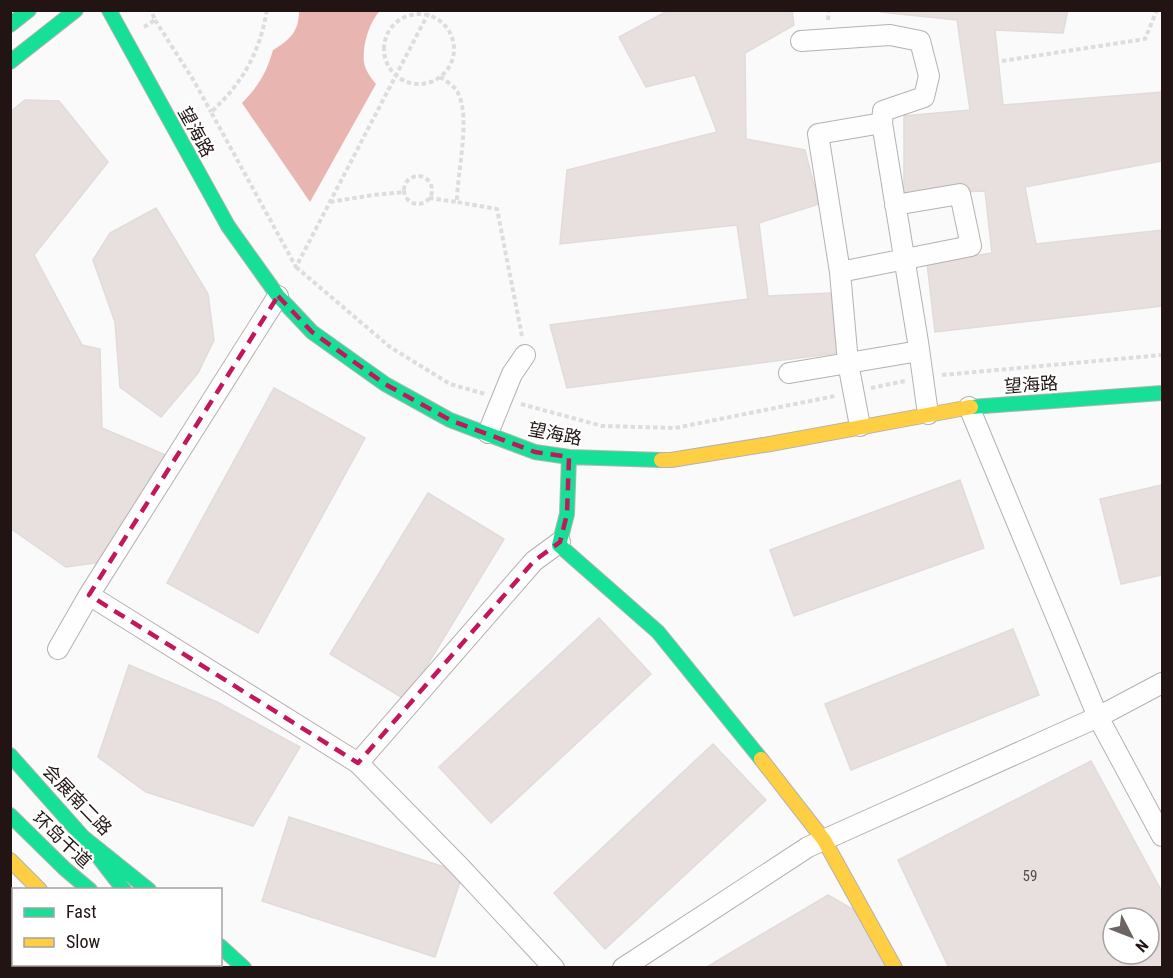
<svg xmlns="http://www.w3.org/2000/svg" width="1173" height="978" font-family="'Roboto Condensed','Noto Sans SC',sans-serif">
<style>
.water{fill:#e9b5b0}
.building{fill:#e7e0df;stroke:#e2dbda;stroke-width:1.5;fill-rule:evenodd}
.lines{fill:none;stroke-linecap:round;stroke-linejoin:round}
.street-casing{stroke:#b7b1b0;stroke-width:22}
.fast-casing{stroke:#b7b1b0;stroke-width:16}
.slow-casing{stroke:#b7b1b0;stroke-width:16}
.jam-casing{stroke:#b7b1b0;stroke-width:16}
.path{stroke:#ddd;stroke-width:4;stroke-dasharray:4.5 3;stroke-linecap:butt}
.street{stroke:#fefefe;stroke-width:20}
.fast{stroke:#16e098;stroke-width:14}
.slow{stroke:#ffcf43;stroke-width:14}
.jam{stroke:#f24e42;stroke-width:14}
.marked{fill:none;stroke:#c2185b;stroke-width:4.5;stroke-dasharray:12 8;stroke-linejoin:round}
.labels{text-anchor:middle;stroke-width:4.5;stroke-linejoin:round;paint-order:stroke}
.number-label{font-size:15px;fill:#564a49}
.street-label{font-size:18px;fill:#211413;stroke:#fff}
</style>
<rect width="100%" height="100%" fill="#fafafa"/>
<!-- water -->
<path class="water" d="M299 11H380C369 22 362 46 364 62 365 70 371 78 376 84L310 202 242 103C259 85 266 74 273 50 290 40 299 31 299 11Z"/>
<!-- building -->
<path class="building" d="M669 10H792L794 25 745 53 746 139 805 150 819 204 759 223 768 296 831 293 837 353 567 388 550 325 748 299 737 225 560 244 567 170 717 132 695 75 646 87 619 37Z
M881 10H1068L1063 33 995 30 1003 105 1162 92V161L1025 187 1036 244 1162 230V306L935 332 927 263 992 253 985 191 904 194V116L970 110 957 20 881 12Z
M25 100 59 101 108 162 34 255 82 345 100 349 102 428 168 456 102 562 66 567 10 528V112Z
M156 208 208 294 214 340 198 373 161 417 120 387 115 322 93 260 110 233Z
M274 388 365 438 258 633 167 583Z
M960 480 984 548 794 616 770 550Z
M1162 485V575L1121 584 1100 499Z
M428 493 504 539 406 700 330 654Z
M599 618 651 674 491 823 439 767Z
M1013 629 1039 695 851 770 825 704Z
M129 665 217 702 300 747 253 826 146 792 98 757Z
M713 744 766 800 605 949 554 893Z
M1091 761 1162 892V968H949L898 860ZM1113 918H1149V954H1113Z
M289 817 463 873 435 957 262 901Z
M828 895 861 914 890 968H705Z"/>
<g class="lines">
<defs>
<path id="street" d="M801 41 890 35 920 41 929 76 924 97 883 111 882 123 918 342 928 414
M882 123 818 134 840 272 971 246 960 194 895 205
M840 272 848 363 860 426
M789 373 919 351
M969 407 1098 717 1162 836
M488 433 512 374 525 355
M89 595 358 763 534 561 560 542
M58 649 89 595 278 296
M358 763 460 867 554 968
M10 931 14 933
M50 964 54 968
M623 968 808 847 1098 717 1162 683"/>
<path id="fast" d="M109 10 228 226 278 296 312 332 385 384 450 420 535 452 569 457 661 460
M10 25 29 10
M10 62 76 10
M971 407 1162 393
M569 457 567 514 559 545 658 632 761 759
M10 755 83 837 149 890
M10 815 65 869 90 890
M83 837 124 890
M10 908 14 911
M220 946 244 968
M77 964 81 968"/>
<path id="slow" d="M661 460H671L770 444 971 407
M761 759 824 840 895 968
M10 860 40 890
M102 964 108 968"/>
<path id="jam" d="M183 964 187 968"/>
</defs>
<!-- street casing -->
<use href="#street" class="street-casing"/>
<!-- fast casing -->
<use href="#fast" class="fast-casing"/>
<!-- slow casing -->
<use href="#slow" class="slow-casing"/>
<!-- jam casing -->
<use href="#jam" class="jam-casing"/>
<!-- path -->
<path class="path" d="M267 10C260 52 242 84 211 112L296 267 430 10
M384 49a35 35 0 1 1 70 0a35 35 0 1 1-70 0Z
M155 20 194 81 211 112
M828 20 829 10
M144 27 155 20 151 10
M1002 61 1145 39 1157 10
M440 77C446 81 455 86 458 93 471 119 457 172 457 202L497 209 522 336
M404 190a14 14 0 1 1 28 0a14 14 0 1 1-28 0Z
M429 198 457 202
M330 202 373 195 404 192
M296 267 390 347 450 384 485 394
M942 375 1162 355
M871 388 905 381
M521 404 602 426 675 428 835 396"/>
<!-- street -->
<use href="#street" class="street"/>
<!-- fast -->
<use href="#fast" class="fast"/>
<!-- slow -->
<use href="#slow" class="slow"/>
<!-- jam -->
<use href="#jam" class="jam"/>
</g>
<!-- marked area -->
<path class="marked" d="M278 296 312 332 385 384 450 420 535 452 569 457 567 514 560 542 534 561 358 763 89 595Z"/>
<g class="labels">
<!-- number labels -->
<g class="number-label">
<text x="1030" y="881">59</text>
</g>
<!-- street labels -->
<g class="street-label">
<text transform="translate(196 132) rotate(61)" y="6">望海路</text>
<text transform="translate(1031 385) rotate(-4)" y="6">望海路</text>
<text transform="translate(555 434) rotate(11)" y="6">望海路</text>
<text transform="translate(77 800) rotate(46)" y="6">会展南二路</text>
<text transform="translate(62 840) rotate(43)" y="6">环岛干道</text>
</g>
</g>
<!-- border -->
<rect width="1173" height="978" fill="none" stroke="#211413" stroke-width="24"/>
<!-- legend -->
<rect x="12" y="888" width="210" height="78" fill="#ffffff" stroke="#a6a1a1" stroke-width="1.5"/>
<rect x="24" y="908" width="30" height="9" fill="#16e098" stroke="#a6a1a1" stroke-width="1.5"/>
<text x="66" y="918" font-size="18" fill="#211413">Fast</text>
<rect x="24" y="938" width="30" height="9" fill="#ffcf43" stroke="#a6a1a1" stroke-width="1.5"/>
<text x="66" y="948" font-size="18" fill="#211413">Slow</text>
<!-- north arrow -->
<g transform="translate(1131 936) rotate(132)"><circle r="28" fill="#ffffff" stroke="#a6a1a1" stroke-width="1.5"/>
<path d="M0-4.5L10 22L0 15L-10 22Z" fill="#6d6464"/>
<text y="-9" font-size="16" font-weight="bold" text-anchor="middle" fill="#211413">N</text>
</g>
</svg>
